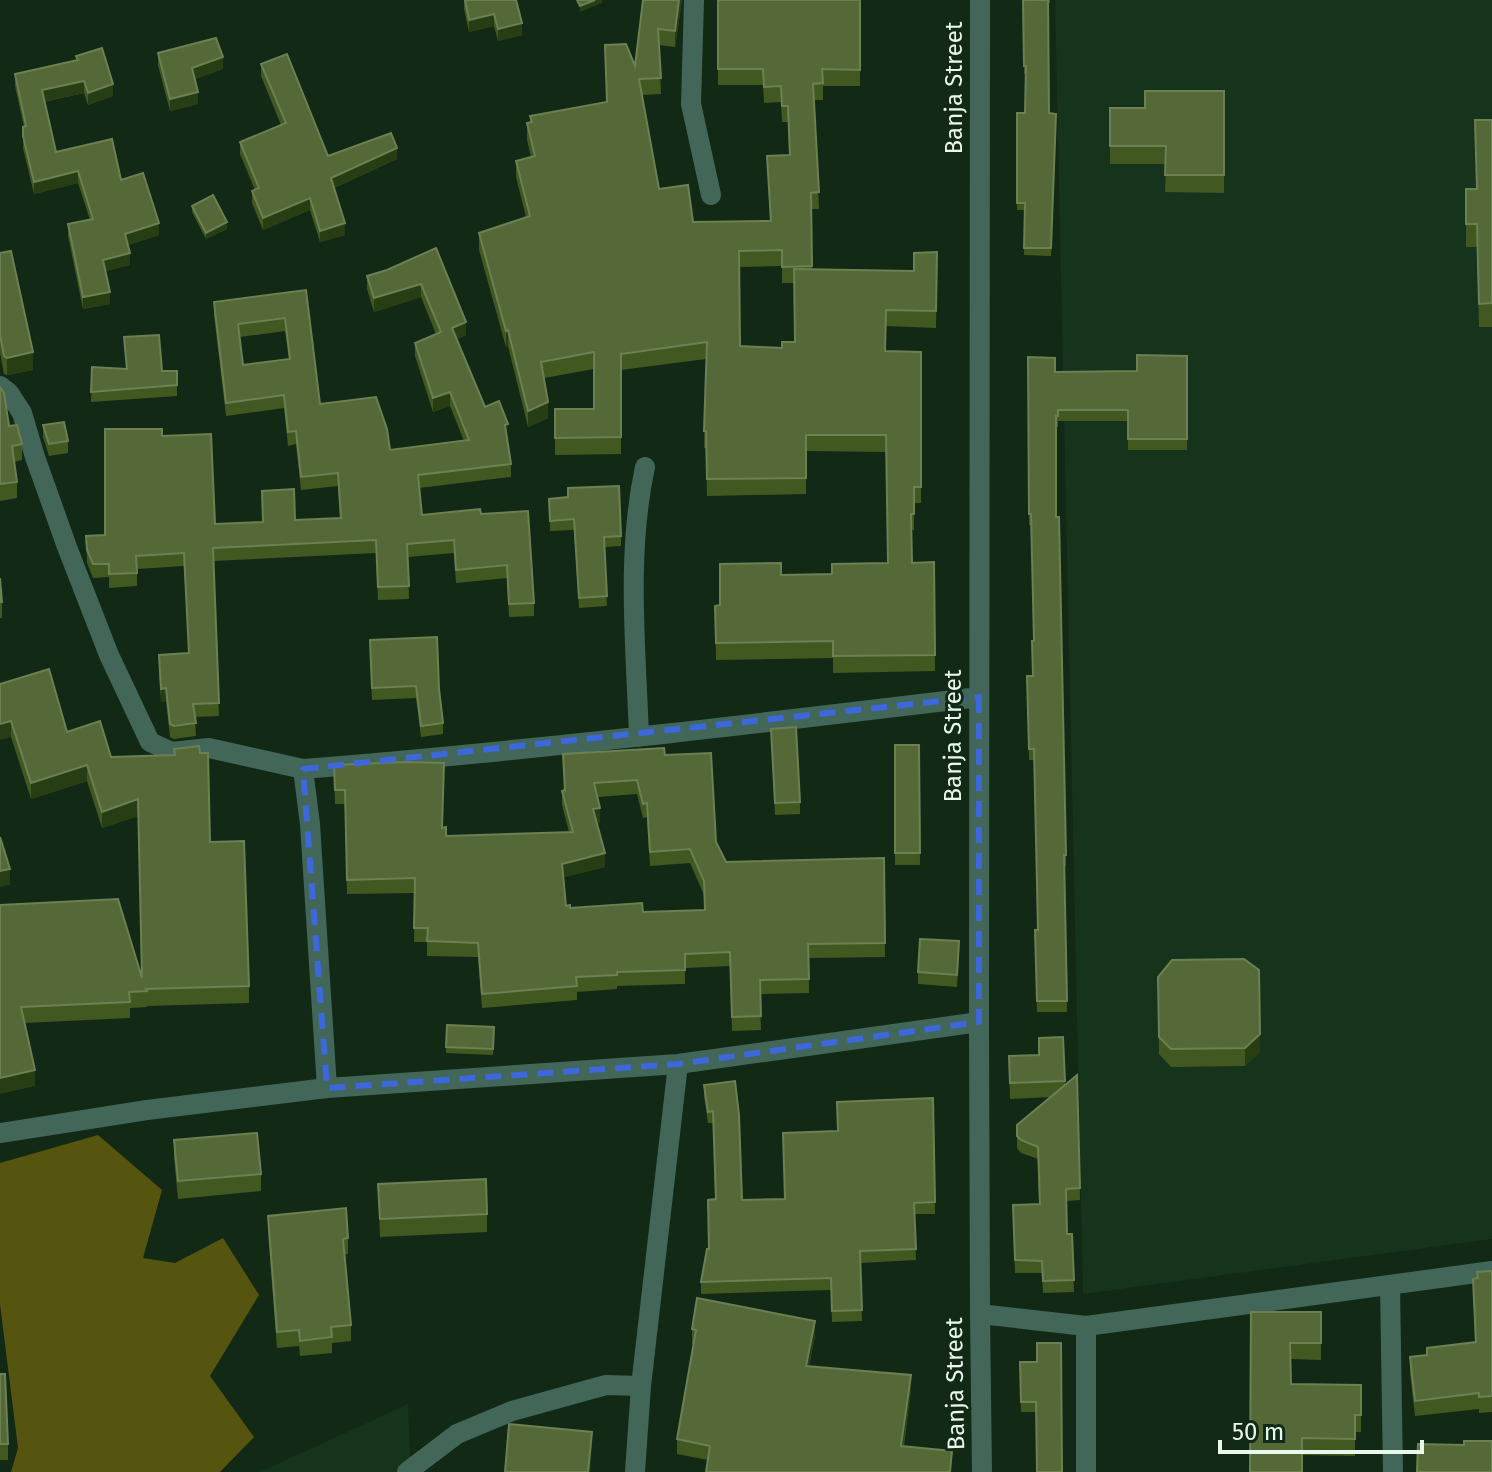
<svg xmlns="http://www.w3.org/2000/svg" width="1492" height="1472" font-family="'Fira Sans',sans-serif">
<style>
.built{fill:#16331b}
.forest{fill:#555510}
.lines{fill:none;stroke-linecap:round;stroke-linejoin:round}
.minor{stroke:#426759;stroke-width:20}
.wall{fill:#425821;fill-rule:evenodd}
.shaded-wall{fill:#273e14}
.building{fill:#546937;stroke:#6b8053;stroke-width:2;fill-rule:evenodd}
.marked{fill:none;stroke:#3c68db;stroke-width:6;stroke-dasharray:16 10;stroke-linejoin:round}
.labels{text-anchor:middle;stroke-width:6;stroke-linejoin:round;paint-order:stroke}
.street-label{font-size:24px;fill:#e9f8eb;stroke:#122916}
</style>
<rect width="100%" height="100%" fill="#122916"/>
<!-- built -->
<path class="built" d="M1055 0H1492V1239L1083 1294Z
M408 1404 411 1472H260Z"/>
<!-- forest -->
<path class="forest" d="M98 1135 162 1190 143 1258 175 1263 223 1238 259 1295 210 1376 254 1437 220 1472H11L18 1448 0 1304V1163Z"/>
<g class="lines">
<!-- minor -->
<path class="minor" d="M694 0 691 104 711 195
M980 0 979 1022 980 1314 982 1472
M0 386 9 393 22 413 35 457 67 547 109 655 150 742 172 752 209 748 303 769 310 824 327 1088
M639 737C636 648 626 555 645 467
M303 769C529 751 754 724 979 697
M0 1133 147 1110 327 1088 678 1064 979 1022
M1390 1285 1393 1472
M980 1314 1086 1326 1492 1271
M407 1472 457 1434 512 1411 606 1385 641 1386
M635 1472 641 1386 678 1064
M1086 1472V1326"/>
</g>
<!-- wall -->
<path class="wall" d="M464 0H516L522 35 498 41 494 26 469 32 464 9Z
M643 0H682L675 47 659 45 661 94 642 95 659 189 693 222 770 221 767 156 789 155 788 122H782L781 102 764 103 763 85H718V0H860V86H823V100H814L819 209H811L812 270 914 271 937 252 936 328 886 326 885 351 921 352V503H914V530H911L912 563 934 562 935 671 833 673V658L716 660 715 606 720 605 781 575 832 574 888 563 886 452 806 451V494L707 496 706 448H704L706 359 621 370V454L555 455V409H594V369L544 378 548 418 528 427 508 346 506 347 479 250V233L526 217 516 177V161L531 157 527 140V123L530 122V116L607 102 605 45 635 66ZM782 266V283H794L795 342 782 348 740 346 739 267Z
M1023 0H1050V3H1048L1049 113 1056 114 1051 256 1024 255 1025 210H1017V113H1025L1026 74H1024Z
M158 53 223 69 195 79 198 104 170 111 158 65Z
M76 56 113 96 88 105 84 93 44 102 56 152 121 180 159 235 128 245 130 265 105 271 110 304 83 309 68 236V224L90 220 78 183 34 194 23 148 24 127 15 86V74L76 60Z
M261 64 328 156 397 159 334 188 345 235 320 242 310 210 263 230 252 203V191L255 190 240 154V142L281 125 261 76Z
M1224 91V193L1165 192 1166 164H1110V108H1145Z
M1492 120V327H1479L1477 247H1466V189H1476Z
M192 206 227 229 206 239 192 212Z
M436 248 466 335 457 339 485 407 508 437H507L511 464V477L419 488 422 515 481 514 534 603V616L509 617 507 578 456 583 454 553 408 557 409 599 378 600 376 553 213 561 219 716 195 717 196 736 174 739 170 737 166 701 161 702 159 668 189 653 184 566 137 569V586L109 588V577L93 578 87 563 86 536 105 535 162 436 215 524 263 522 262 491 295 520 340 518 338 486 301 490 296 444 288 446 284 408 226 416 214 315V302L306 290 320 404 390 450 464 441 450 406 433 412 415 356V343L436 334 421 297 374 312 367 289V276L387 270ZM285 331 289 359 243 365 240 337Z
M0 253 33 370 7 375 4 374 0 353Z
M124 337 162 371H177V396L91 402 92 367 126 369Z
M1187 356V450H1128V421H1058V427H1056V517L1066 855V866H1064L1067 1012H1037L1035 930H1038L1034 760H1029L1027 687 1032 676 1034 641 1031 525H1029L1028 357 1055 372 1137 371Z
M0 387 9 426 22 444V460L14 462 17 482V498L0 501Z
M43 425 68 441V453L49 456 43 437Z
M549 499 621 536V546L604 547 607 606 579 608 574 530 550 531Z
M0 578 2 602V618H0Z
M370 652 439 689 443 723V734L421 737 416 698 372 700Z
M0 684 67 732 111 757 174 755V749L210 842 249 986V1003L147 1006V1007L130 1008V1018L24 1023 35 1086 0 905 142 976 138 816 102 828 87 781 31 799 11 737Z
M771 729 800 802V814L775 815Z
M895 745H919L920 865H895Z
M563 754 665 755 716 842 726 862 884 858 885 957 809 958V993L760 994 761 1030 732 1031 730 966 685 968V984L617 986V989L577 992V1000L482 1008 478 957 427 956V942H414L415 893 347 894 345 804H335L334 765 443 828 446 836 569 832 562 805V791H564ZM637 794 643 818 647 817 650 866 690 863 704 895V910L643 912 570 908 566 906 564 877 605 867 597 823 600 822 598 797Z
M959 953 957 987 918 984V972Z
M1158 977 1260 1052 1245 1066 1171 1067 1159 1054Z
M494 1027 493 1055 446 1053V1047Z
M1063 1037 1065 1085 1077 1075 1080 1200 1066 1201 1067 1234H1072L1074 1292 1043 1293 1042 1273H1015L1013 1205 1039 1204 1038 1159 1021 1153 1017 1148V1125L1051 1097 1010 1099 1009 1056 1039 1055Z
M704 1085 742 1200 784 1199 838 1131 933 1098 935 1214H914L916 1260 860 1263 862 1321 832 1322 831 1290 701 1294V1282L708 1249 715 1199 713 1123H708L704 1096Z
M174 1140 261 1174V1191L178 1199 174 1158Z
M378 1184 487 1214V1232L380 1237Z
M268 1216 348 1238V1254H345L351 1325V1341L332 1343V1353L300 1356 299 1346 277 1348 268 1232Z
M1492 1271V1412L1479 1413V1409L1415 1416 1410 1373V1357L1427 1355 1475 1343 1473 1279 1477 1278Z
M1251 1312H1321V1360L1291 1359V1384L1361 1385V1432H1355V1456L1302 1455Z
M692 1329 815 1336 809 1366 911 1390 904 1446 952 1465 708 1460 677 1454V1439L694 1344H692Z
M1020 1362H1037L1036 1412H1021Z
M0 1374 8 1444V1460H0Z"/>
<!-- shaded-wall -->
<path class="shaded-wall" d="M595 0H602V3L580 12V6Z
M679 0H682L675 47V31Z
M494 14V26L469 32V20Z
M522 23V35L498 41V29Z
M223 57V69L192 80V68Z
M84 81V93L42 102V90Z
M113 84V96L88 105V93Z
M198 92V104L170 111V99Z
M397 148V159L331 189V178Z
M78 171V183L34 194V182Z
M310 198V210L263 230V218Z
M227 222V229L206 239V233Z
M159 223V235L125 246V234Z
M345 223V235L320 242V231Z
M130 253V265L103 272V260Z
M421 284V297L374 312V298Z
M110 292V304L83 309V297Z
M466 322V335L452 341V328Z
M508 330V346L506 347V331Z
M33 352V370L7 375V358Z
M450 392V406L433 412V398Z
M548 402V418L528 427V411Z
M166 688V701L161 702V689Z
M11 721V737L0 740V724Z
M87 765V781L31 799V783Z
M138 799V816L102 828V812Z
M600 808V822L593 823V809Z
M605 853V867L562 878V864Z
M10 869V885L0 887V871Z
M1260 1034V1052L1245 1066V1048Z
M35 1070V1086L0 1094V1078Z
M815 1321V1336L806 1380V1366Z
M911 1375V1390L901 1460V1446Z
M592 1432V1447L590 1472H588Z"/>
<!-- building -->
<path class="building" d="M465 0H516L522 23 498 29 494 14 469 20Z
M577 0H595L580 6Z
M643 0H679L675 31 658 29 661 78 639 79 659 189 688 185 693 222 771 221 767 156 790 155 788 106H782L781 86 764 87 763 69H718V0H860V70L822 69 823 83 813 84 819 192 811 193 812 266 782 267V250L739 251 740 346 782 348V342H795L794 269 914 271V253L937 252 936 311 886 310 885 351 921 352V487H914V514H911L912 563 934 562 935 655 833 656V641L716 643 715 606 720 605V564L781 563V575L832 574V564L888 563 886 435H806V478L707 479 706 431H704L707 342 621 354V437L555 438V409H594V352L541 362 548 402 528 411 508 330 506 331 479 233 530 216 516 161 535 156 527 123 532 122 530 116 607 102 605 45 626 44 635 66Z
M1023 0H1048L1049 113 1056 114 1051 248H1024L1025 203H1017V113H1025L1026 66H1024Z
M216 38 223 57 192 68 198 92 170 99 158 53Z
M102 48 113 84 88 93 84 81 42 90 56 152 112 139 121 180 143 173 159 223 125 234 130 253 103 260 110 292 83 297 68 224 93 219 78 171 34 182 23 136V127L26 126 15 74 78 60 76 56Z
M287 54 328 156 391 133 397 148 331 178 345 223 320 231 310 198 263 218 252 191 259 188 240 142 286 123 261 64Z
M1145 91H1224V175H1165L1166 146H1110V108H1145Z
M1475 120H1492V303L1479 304 1477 224H1466V189H1477Z
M213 195 227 222 206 233 192 206Z
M436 248 466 322 452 328 485 407 499 401 508 424 505 425 511 464 418 475 422 515 480 509 481 514 528 511 534 603 509 604 507 565 456 570 454 540 407 544 409 586 378 587 376 540 213 548 219 703 193 704 196 723 174 726 170 724 166 688 161 689 159 655 189 653 184 553 136 556 137 573 109 574V564H93L87 550 86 536 105 535V429H162V436L211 434 215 524 263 522 262 491 294 489 295 520 341 518 338 473 301 477 296 431 288 432 284 395 226 403 214 302 306 290 320 404 376 397 387 429 390 450 469 440 450 392 433 398 415 343 441 332 421 284 374 298 367 276 387 270ZM285 318 290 359 243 365 238 324Z
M11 251 33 352 7 358 4 356 0 335V253Z
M159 335 162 371H177V385L91 392 92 367 127 369 124 337Z
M1137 355 1187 356V439H1128V410H1058V416H1056V517H1059L1066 855H1064L1067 1001H1037L1035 930H1038L1034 749H1029L1027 676H1033L1032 641H1034L1031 514H1029L1028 357 1055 358V372L1137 371Z
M0 387 4 393 9 426 17 425 22 444 12 446 17 482 0 484Z
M64 422 68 441 49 444 43 425Z
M619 486 621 536 604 537 607 596 579 598 574 519 550 521 549 499 568 497V488Z
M0 578 2 602H0Z
M437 637 439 689 443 723 421 726 416 686 372 688 370 640Z
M49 669 67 732 100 721 111 757 175 755 174 749 199 746 200 753H208L210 842 244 841 249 986 146 989 147 991 129 992 130 1002 21 1007 35 1070 0 1078V905L118 899 142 978 138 799 102 812 87 765 31 783 11 721 0 724V684Z
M796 727 800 802 775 803 771 729Z
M895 745H919L920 853H895Z
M664 748 665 755 711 753 716 842 726 862 884 858 885 943 808 944 809 979 760 980 761 1016 732 1017 730 952 685 954V970L617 972V975L576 977 577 986 482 994 478 943 427 941 428 928H414L415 878 347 880 345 790H335L334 765 405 762 444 763 442 828 446 827V836L573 832 562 791 565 790 563 754ZM637 780 643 804 647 803 650 852 690 849 704 881 705 910 643 912 642 903 570 908V905L566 906 562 864 605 853 593 809 600 808 594 783Z
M0 837 10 869 0 871Z
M920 939 959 941 957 975 918 972Z
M1244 959 1259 970 1260 1034 1245 1048 1171 1049 1159 1037 1158 977 1172 960Z
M447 1025 494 1027 493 1049 446 1047Z
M1063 1037 1065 1081 1010 1083 1009 1056 1039 1055V1038Z
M1077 1075 1080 1188 1066 1189 1067 1234H1072L1074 1280 1043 1281 1042 1261 1015 1260 1013 1205 1040 1204 1038 1147 1021 1140 1017 1136V1125Z
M735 1081 739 1115 742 1200 785 1199 783 1133 838 1131 837 1102 933 1098 935 1202 914 1203 916 1249 860 1251 862 1310 832 1311 831 1278 701 1282 707 1249H709L708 1200 716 1199 713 1111 708 1112 704 1085Z
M257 1133 261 1174 178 1181 174 1140Z
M486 1179 487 1214 380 1219 378 1184Z
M346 1208 348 1238 343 1239 351 1325 331 1327 332 1337 300 1341 299 1330 277 1332 268 1216Z
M1492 1271V1396L1479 1397V1393L1415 1401 1410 1357 1427 1355V1348L1476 1342 1473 1279 1478 1278 1477 1272Z
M697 1298 815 1321 806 1366 911 1375 901 1446 952 1451 950 1472H706L710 1446 677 1439 696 1330 692 1329Z
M1251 1312H1321V1343H1290L1291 1384 1361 1385V1415H1355V1439L1302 1438V1472H1250Z
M1037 1343H1061L1062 1472H1037L1036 1402H1021L1020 1362H1037Z
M0 1374H5L8 1444H0Z
M509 1424 592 1432 588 1472H505Z
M1464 1441H1492V1472H1417L1418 1444 1464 1445Z"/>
<!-- marked area -->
<path class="marked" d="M979 697V1022L678 1064 327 1088 303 769Z"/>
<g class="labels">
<!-- street labels -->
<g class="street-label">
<text transform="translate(954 88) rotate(-90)" y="8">Banja Street</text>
<text transform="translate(953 736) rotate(-90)" y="8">Banja Street</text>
<text transform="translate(955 1384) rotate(-91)" y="8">Banja Street</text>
</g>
</g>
<!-- scale -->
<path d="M1220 1440v12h202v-12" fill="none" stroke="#e9f8eb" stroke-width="4"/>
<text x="1232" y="1440" font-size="24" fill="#e9f8eb" stroke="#122916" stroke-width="6" paint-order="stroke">50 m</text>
</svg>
